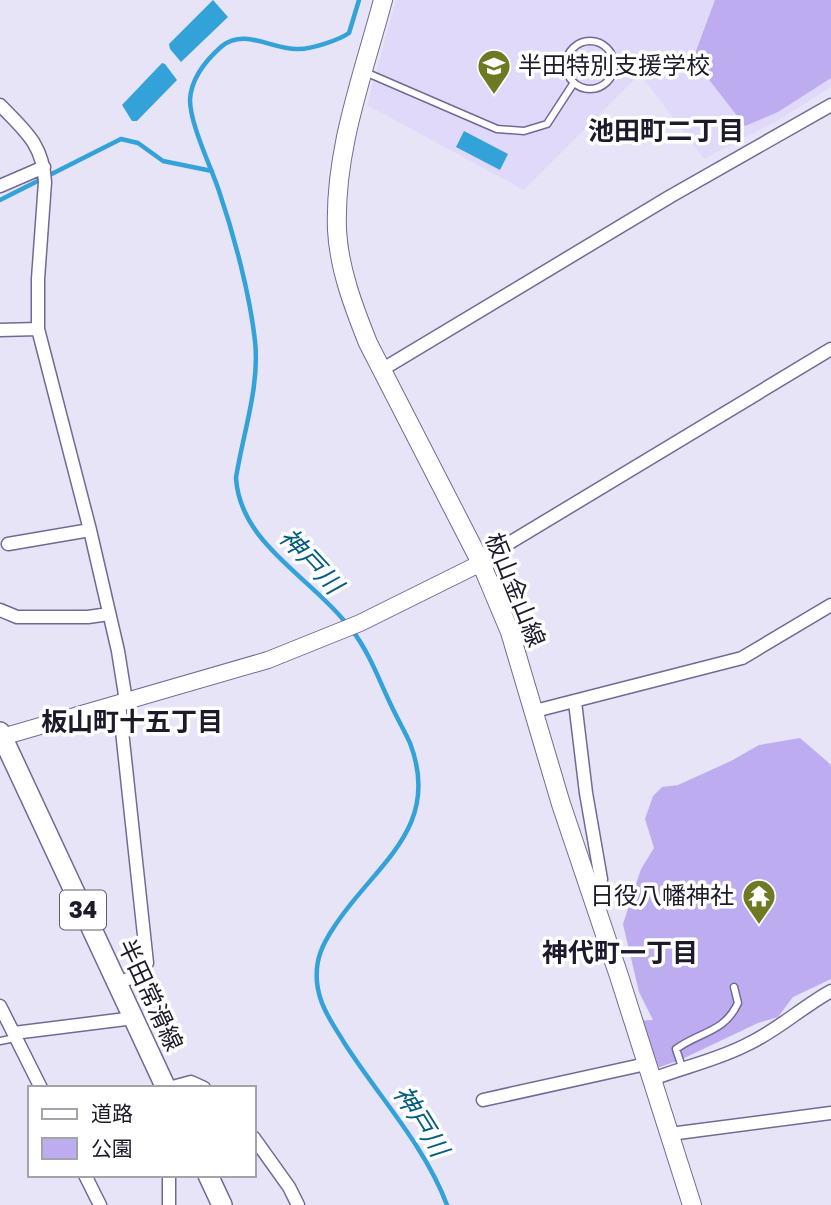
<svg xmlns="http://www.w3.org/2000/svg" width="831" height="1205" font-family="'Golos Text','Noto Sans JP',sans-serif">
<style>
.built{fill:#e0d9fa}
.green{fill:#bdacef}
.water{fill:#32a2d9}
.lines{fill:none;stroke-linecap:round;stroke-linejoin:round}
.stream{stroke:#32a2d9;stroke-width:4.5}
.service-casing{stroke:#746994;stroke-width:9}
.minor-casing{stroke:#746994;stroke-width:15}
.tertiary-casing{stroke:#746994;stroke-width:18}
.secondary-casing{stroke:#746994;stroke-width:20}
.primary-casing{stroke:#746994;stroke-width:22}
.service{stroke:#fff;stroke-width:6}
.minor{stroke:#fff;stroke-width:12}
.tertiary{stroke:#fff;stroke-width:16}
.secondary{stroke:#fff;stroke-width:18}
.primary{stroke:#fff;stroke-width:19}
.labels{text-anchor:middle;stroke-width:7;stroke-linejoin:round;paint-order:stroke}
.shield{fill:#fff;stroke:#625f6b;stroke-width:2}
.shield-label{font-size:23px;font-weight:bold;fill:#1e1a2b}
.poi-label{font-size:24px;fill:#1e1a2b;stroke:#fff;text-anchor:start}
.street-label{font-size:24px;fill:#1e1a2b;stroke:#fff}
.neighbourhood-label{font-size:26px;font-weight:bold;fill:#1e1a2b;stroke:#fff}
.water-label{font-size:26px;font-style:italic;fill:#055d82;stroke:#fff}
</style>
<rect width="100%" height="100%" fill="#e8e4f7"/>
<!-- built -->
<path class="built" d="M396 0H831V87L782 118 704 159 640 74 524 190 367 105Z"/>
<!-- green -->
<path class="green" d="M715 0H831V78L778 112 745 126 693 59Z
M800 738 830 764 831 767V979L793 997 778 1017 758 1023 680 1060 651 1070 632 1021 653 1020 639 992 623 924 641 869 654 848 645 819 653 796 662 787 678 785 731 761 759 745Z"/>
<!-- water -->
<path class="water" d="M213 0 228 17 181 62 170 49 169 44Z
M162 63 165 64 177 80 137 121H132L122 105Z
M464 131 508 154 500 170 456 147Z"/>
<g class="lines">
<!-- stream -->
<path class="stream" d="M0 200 121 139 138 143 163 161 212 171
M346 623C310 577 240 543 236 478 243 433 260 386 255 341 250 295 234 235 219 191 211 167 190 124 190 100 191 78 206 60 222 46 245 27 274 51 299 49 312 49 339 40 349 33L359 0
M352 630C369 652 379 680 391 705 397 718 404 730 410 743 443 829 373 866 334 927 322 945 315 960 317 982 319 1006 333 1024 345 1044 379 1097 425 1146 447 1205"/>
<defs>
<path id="service" d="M566 65a24 24 0 1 1 48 0a24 24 0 1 1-48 0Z
M615 61 658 60 662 69
M365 72 497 129 524 131 547 124 573 84
M0 1041 15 1038
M682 1067 676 1049C701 1031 724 1033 738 1003L734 987"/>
<path id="minor" d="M0 105C25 131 43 144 45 182L38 279V329L90 530 118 651 126 701
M0 186 44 167
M0 330 38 329
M383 369 671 196 831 105
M8 544 90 530
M481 563 501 548 831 349
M0 610 17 617H88L109 614
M575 702 586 793 601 879 598 906
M535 711 742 658 831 605
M118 983 138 975 147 963 119 703
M0 1006 41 1088
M14 1033 134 1018
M650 1080C683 1067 718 1060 748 1044 778 1030 802 1007 831 991
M169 1088 191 1082 204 1088
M483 1100 646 1064
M670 1134 831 1113
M254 1138 289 1187 298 1205
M85 1175 100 1205
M169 1205V1175"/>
<path id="tertiary" d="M2 737 268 660 360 623 481 563"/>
<path id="secondary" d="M383 0C363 75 334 151 337 230 339 269 354 308 368 343L481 563 510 632 561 804 619 976 692 1205"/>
<path id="primary" d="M0 732 166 1088
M208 1175 222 1205"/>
</defs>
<!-- service casing -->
<use href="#service" class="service-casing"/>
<!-- minor casing -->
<use href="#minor" class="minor-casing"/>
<!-- tertiary casing -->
<use href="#tertiary" class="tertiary-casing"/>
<!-- secondary casing -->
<use href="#secondary" class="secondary-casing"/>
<!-- primary casing -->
<use href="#primary" class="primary-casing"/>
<!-- service -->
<use href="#service" class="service"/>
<!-- minor -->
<use href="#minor" class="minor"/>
<!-- tertiary -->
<use href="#tertiary" class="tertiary"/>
<!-- secondary -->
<use href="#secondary" class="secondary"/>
<!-- primary -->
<use href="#primary" class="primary"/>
</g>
<!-- icons -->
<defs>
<symbol id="school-pin" viewBox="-11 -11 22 30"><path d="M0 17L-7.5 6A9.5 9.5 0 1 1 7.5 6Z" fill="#6f7823" stroke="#fff"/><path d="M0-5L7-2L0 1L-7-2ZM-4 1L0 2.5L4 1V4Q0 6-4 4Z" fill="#fff"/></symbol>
<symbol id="temple-pin" viewBox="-11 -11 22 30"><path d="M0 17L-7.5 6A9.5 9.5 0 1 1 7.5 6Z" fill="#6f7823" stroke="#fff"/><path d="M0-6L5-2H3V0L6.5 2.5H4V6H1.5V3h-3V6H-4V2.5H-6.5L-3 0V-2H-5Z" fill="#fff"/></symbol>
</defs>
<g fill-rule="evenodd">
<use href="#school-pin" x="475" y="47" width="38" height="52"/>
<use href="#temple-pin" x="740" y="877" width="38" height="52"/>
</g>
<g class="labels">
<!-- shield labels -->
<rect class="shield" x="60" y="890.5" width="46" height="39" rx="5"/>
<g class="shield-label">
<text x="83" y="918">34</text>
</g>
<!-- poi labels -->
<g class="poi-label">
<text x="518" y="74">半田特別支援学校</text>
<text x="734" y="904" text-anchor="end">日役八幡神社</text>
</g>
<!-- street labels -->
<g class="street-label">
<text transform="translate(515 590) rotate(68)" y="8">板山金山線</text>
<text transform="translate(150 995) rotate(65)" y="8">半田常滑線</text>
</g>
<!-- neighbourhood labels -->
<g class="neighbourhood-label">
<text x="666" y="140">池田町二丁目</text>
<text x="132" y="731">板山町十五丁目</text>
<text x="620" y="962">神代町一丁目</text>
</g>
<!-- water labels -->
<g class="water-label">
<text transform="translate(311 561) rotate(47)" y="9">神戸川</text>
<text transform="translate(421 1121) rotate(58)" y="9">神戸川</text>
</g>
</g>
<!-- legend -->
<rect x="28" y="1086" width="228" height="91" fill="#ffffff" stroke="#a5a3aa" stroke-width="2"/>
<rect x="42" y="1109" width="35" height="10" fill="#ffffff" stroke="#a5a3aa" stroke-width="2"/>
<text x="91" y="1121" font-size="21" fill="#1e1a2b">道路</text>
<rect x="42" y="1138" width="35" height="21" fill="#bdacef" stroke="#a5a3aa" stroke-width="2"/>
<text x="91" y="1156" font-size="21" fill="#1e1a2b">公園</text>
</svg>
